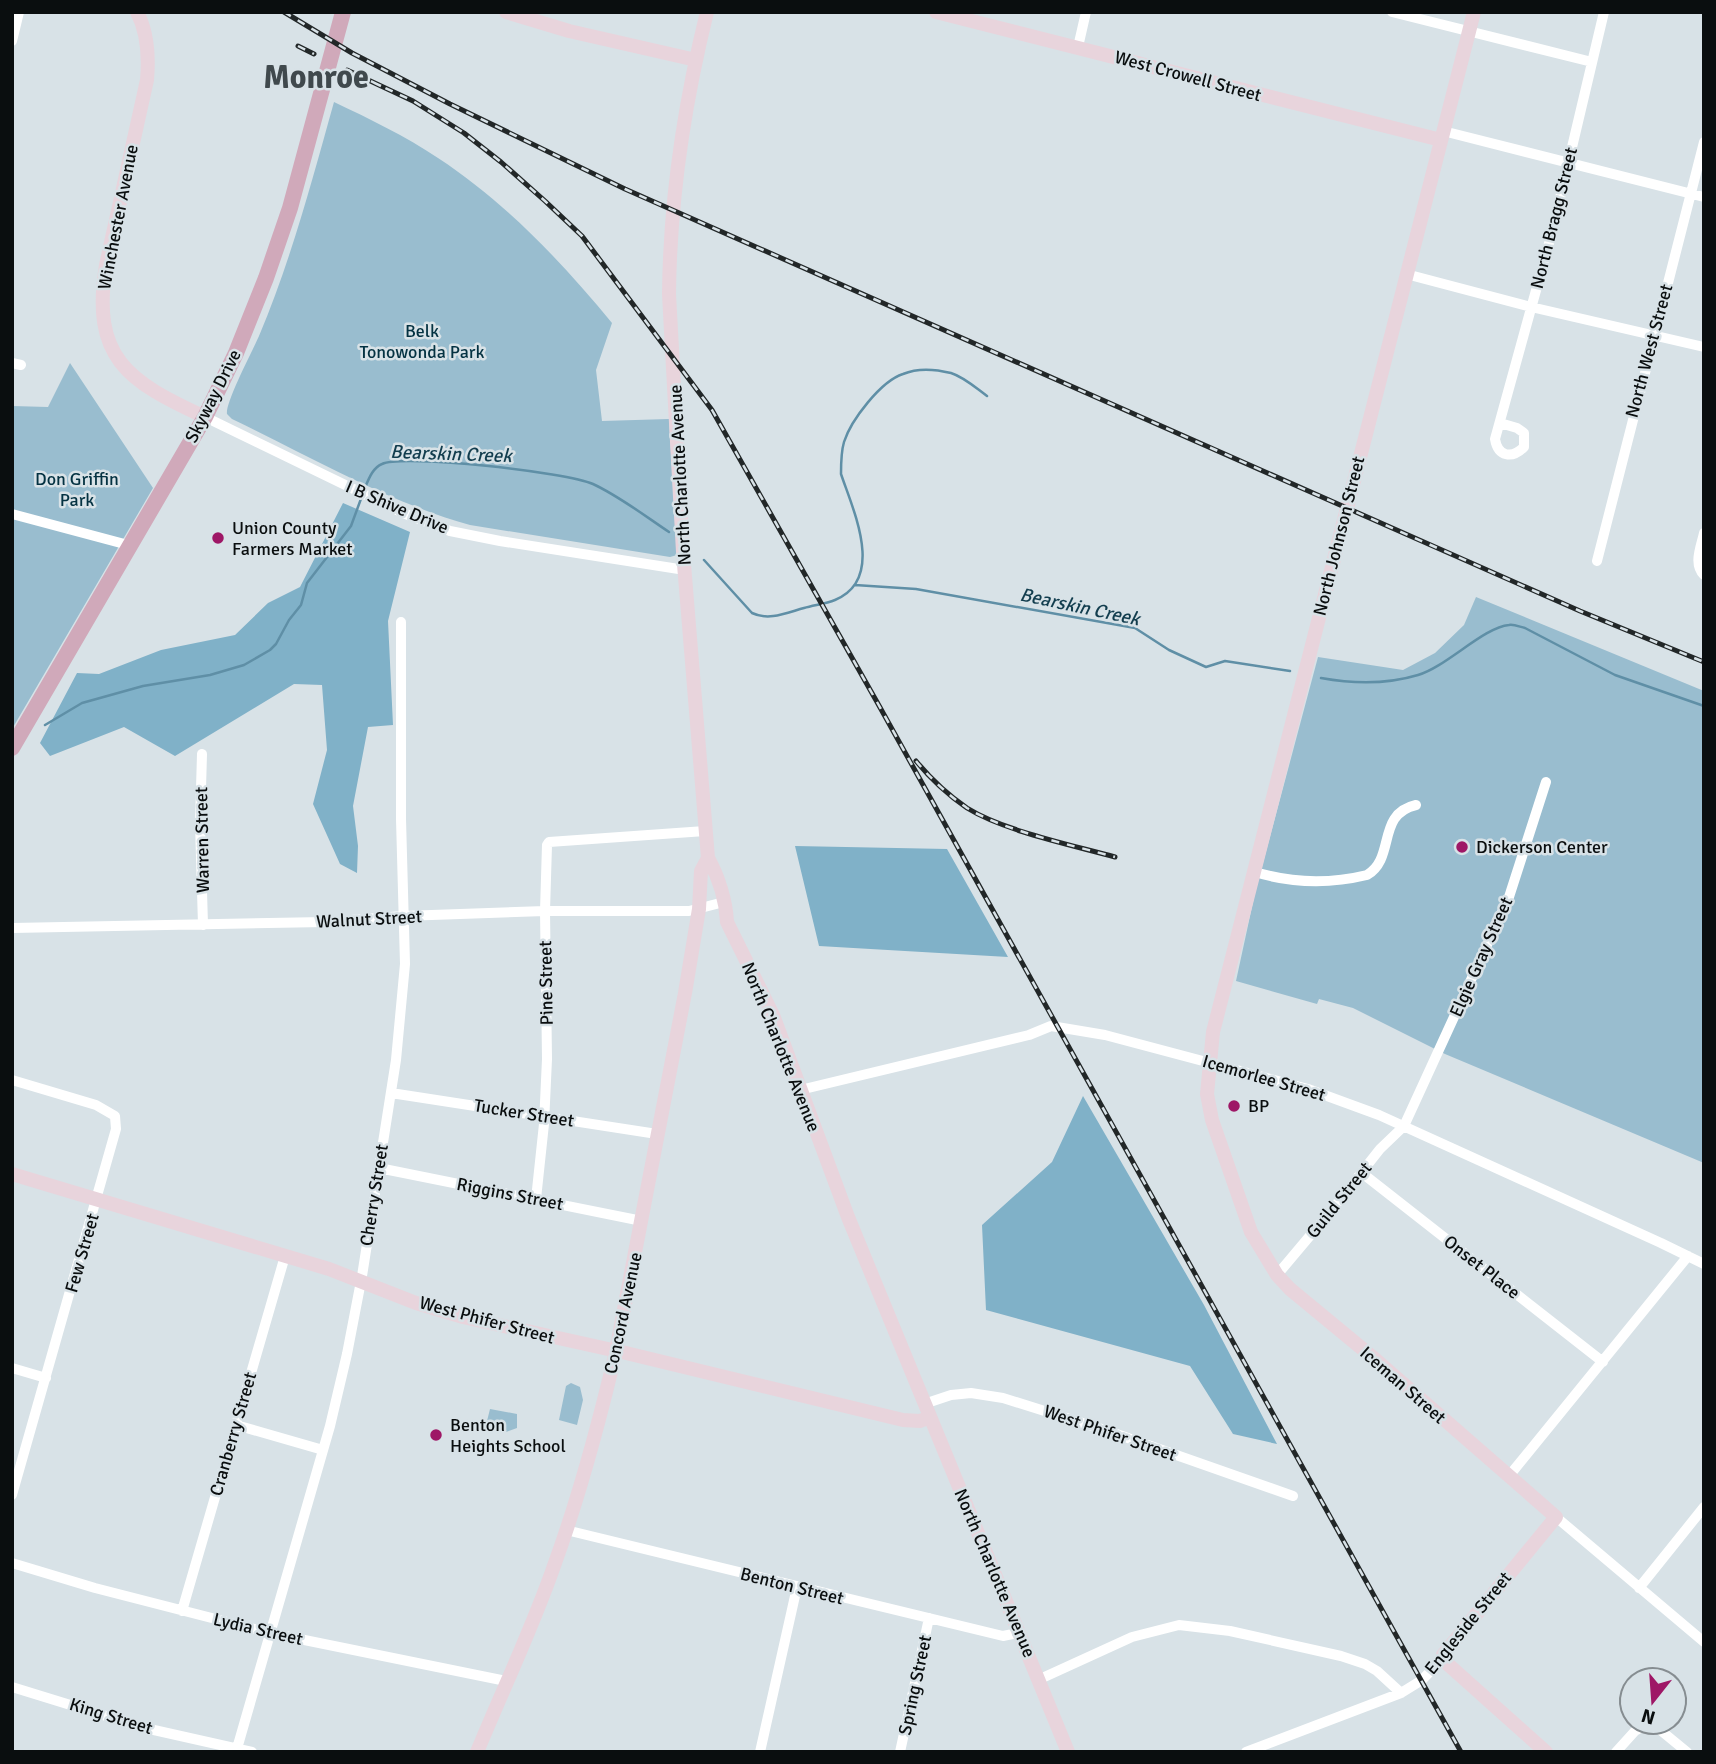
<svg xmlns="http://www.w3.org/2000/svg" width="1716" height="1764" font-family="Signika,sans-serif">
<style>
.green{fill:#99bdcf}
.forest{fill:#80b1c8}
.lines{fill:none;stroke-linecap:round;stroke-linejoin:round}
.stream{stroke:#5f8fa6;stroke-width:2.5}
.street{stroke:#fff;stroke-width:10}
.secondary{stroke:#e8d4dc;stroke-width:14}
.primary{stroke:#d0a9ba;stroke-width:16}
.rail-casing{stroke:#222728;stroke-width:5}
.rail{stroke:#d8e2e7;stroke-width:2.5;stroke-dasharray:8;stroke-linecap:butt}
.poi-dot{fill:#9e1766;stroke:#d8e2e7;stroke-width:2.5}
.labels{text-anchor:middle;stroke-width:5;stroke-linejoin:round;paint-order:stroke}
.street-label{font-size:18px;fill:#0a0e0f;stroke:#d8e2e7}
.park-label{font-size:18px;fill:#043242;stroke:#d8e2e7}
.poi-label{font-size:18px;fill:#0a0e0f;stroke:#d8e2e7;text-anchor:start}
.water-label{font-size:19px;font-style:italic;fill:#123d4e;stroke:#d8e2e7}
.town-label{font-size:32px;font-weight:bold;fill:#40494d;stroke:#d8e2e7}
</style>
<rect width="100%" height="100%" fill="#d8e2e7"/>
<!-- green -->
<path class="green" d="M334 102C370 119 405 136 438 158 505 202 561 261 612 323L596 370 602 421 669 419 677 555 670 557 470 525C387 502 310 456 232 419L227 414C225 403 253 350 259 336 291 260 312 181 334 102Z
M70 363 153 488 12 729V406L48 407Z
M1476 597 1704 691V1163L1445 1054 1353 1008 1319 999 1317 1004 1236 981 1255 893 1318 657 1403 670 1435 653 1464 625Z
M571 1383 580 1387 583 1400 577 1425 559 1420 566 1386Z
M490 1409 517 1414V1428L506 1432 498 1426 490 1425 487 1421Z"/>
<!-- forest -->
<path class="forest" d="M343 503 410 532 388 621 393 725 368 727 353 806 358 846 357 873 340 864 313 804 327 750 322 685 294 684 175 756 124 727 50 756 40 743 77 673 99 674 161 650 235 635 268 603 300 587Z
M795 846 947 849 1008 957 819 946Z
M1083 1096 1204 1305 1277 1444 1233 1434 1190 1366 986 1310 982 1225 1052 1162Z"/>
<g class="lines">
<!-- stream -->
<path class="stream" d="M364 490C368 481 372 468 382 464 404 454 567 472 593 484 619 496 645 516 669 532
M704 560 752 613C769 621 786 613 804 608 814 605 825 604 835 600 886 579 853 510 841 474 841 463 841 452 844 442 851 420 881 381 903 374 917 368 935 369 951 373 964 377 976 388 987 396
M855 585 916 589 1135 628 1169 650 1206 667 1225 661 1290 671
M1321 678C1354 684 1385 685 1418 675 1446 667 1484 627 1509 625 1514 624 1520 627 1525 628L1615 675 1704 706
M45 725 82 703 143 686 210 675 244 665 270 650 276 644 289 620 301 605 307 583 351 526 362 496"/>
<!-- street -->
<path class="street" d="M1392 12 1592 62
M12 41 19 12
M1078 47 1086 12
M1443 131 1704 197
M1406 274 1531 307 1704 347
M12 363 21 365
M205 417 403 513 450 531 500 541 685 570
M1500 423 1517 428 1524 433V447C1512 459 1498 457 1495 439L1551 236 1604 12
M12 514 132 546
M1704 533C1701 547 1693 564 1704 575
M1597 561 1704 142
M202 754 200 823 203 925
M1255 872C1291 883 1330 884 1367 875 1396 858 1376 814 1416 805
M12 928 325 922 403 916 545 911H689L724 902
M12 1080 96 1105 115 1116 116 1129 12 1495
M800 1090 1029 1035 1051 1026 1105 1035 1308 1089 1379 1115 1661 1243 1704 1264
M391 1093 657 1134
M379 1168 642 1221
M1362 1173 1603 1362
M536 1199 544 1124 547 1059 545 911 547 845 549 842 705 831
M1277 1275 1335 1206 1380 1149 1404 1126 1509 897 1546 782
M12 1368 46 1378
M924 1404 951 1395 971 1393 1003 1398 1108 1431 1293 1496
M236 1425 323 1450
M1509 1476 1688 1256
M1556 1517 1704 1642
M566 1530 1003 1636 1018 1633
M12 1563 95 1588 270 1633 506 1681
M1639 1588 1704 1507
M182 1611 285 1256
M1040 1679 1132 1637 1179 1625 1230 1631 1341 1656 1365 1664 1377 1671 1401 1693
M12 1687 145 1728 252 1752
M236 1752 330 1426 347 1354 362 1276 396 1060 405 964 401 819V622
M760 1752 797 1587
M900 1752 929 1618
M1246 1752 1401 1693 1422 1680 1442 1659
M1616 1752 1635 1731 1647 1724 1659 1729 1687 1752"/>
<!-- secondary -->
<path class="secondary" d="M137 12C148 33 149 57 147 80L106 265C91 358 127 381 205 417
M506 12 569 31 696 60
M707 12C684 105 670 198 669 294L683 552 708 858C718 876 726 900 727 922L773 1015 848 1217 1068 1752
M936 12 1441 140
M1474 12 1213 1032 1207 1094 1212 1120 1251 1232 1277 1275 1290 1289 1376 1360 1556 1517 1443 1655 1442 1659 1546 1752
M12 1174 329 1269 416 1303 463 1317 626 1353 903 1420 920 1421 930 1417
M477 1752C503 1689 533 1627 555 1563 580 1494 599 1423 616 1351L685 993 699 909 701 871 708 858"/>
<!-- primary -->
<path class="primary" d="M12 748 205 417 236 353 266 278 290 208 343 12"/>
<defs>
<path id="rail" d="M284 12 352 53 450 104 625 189 1580 611 1704 662
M298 46 314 54
M381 86 347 70 413 101 464 133 501 162 545 201 582 236 712 410 877 702 1461 1752
M916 761C930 778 948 795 967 808 1004 831 1072 845 1115 857"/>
</defs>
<!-- rail casing -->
<use href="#rail" class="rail-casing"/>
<!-- rail -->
<use href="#rail" class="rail"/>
</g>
<!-- markers -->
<g class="poi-dot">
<circle cx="218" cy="538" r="7"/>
<circle cx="1462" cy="847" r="7"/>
<circle cx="1234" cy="1106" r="7"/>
<circle cx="436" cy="1435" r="7"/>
</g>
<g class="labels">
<!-- street labels -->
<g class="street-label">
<text transform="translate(1188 76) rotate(15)" y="6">West Crowell Street</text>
<text transform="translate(118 217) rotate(-79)" y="6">Winchester Avenue</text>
<text transform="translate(1554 218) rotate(-76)" y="6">North Bragg Street</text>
<text transform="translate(1649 351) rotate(-75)" y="6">North West Street</text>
<text transform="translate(213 396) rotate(-63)" y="6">Skyway Drive</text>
<text transform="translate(680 475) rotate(-93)" y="6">North Charlotte Avenue</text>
<text transform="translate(397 507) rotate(23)" y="6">I B Shive Drive</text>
<text transform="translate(1339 536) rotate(-76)" y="6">North Johnson Street</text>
<text transform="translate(202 840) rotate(-91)" y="6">Warren Street</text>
<text transform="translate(369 919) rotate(-3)" y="6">Walnut Street</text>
<text transform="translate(1481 957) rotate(-66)" y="6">Elgie Gray Street</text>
<text transform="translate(546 983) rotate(-91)" y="6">Pine Street</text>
<text transform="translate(781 1047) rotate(68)" y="6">North Charlotte Avenue</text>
<text transform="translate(1264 1078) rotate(16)" y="6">Icemorlee Street</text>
<text transform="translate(524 1113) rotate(9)" y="6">Tucker Street</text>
<text transform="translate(510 1194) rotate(11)" y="6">Riggins Street</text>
<text transform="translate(374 1195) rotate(-81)" y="6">Cherry Street</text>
<text transform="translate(1339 1200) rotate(-51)" y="6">Guild Street</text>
<text transform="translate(82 1253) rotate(-74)" y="6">Few Street</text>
<text transform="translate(1482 1267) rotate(38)" y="6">Onset Place</text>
<text transform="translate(623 1313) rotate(-78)" y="6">Concord Avenue</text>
<text transform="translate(487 1320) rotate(15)" y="6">West Phifer Street</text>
<text transform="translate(1403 1385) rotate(41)" y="6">Iceman Street</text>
<text transform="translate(1110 1433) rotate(19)" y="6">West Phifer Street</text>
<text transform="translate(233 1434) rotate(-74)" y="6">Cranberry Street</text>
<text transform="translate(995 1573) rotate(67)" y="6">North Charlotte Avenue</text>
<text transform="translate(792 1586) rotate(14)" y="6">Benton Street</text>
<text transform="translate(1468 1623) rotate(-51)" y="6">Engleside Street</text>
<text transform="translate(258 1629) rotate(13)" y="6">Lydia Street</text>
<text transform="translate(915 1685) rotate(-78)" y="6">Spring Street</text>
<text transform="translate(111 1716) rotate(17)" y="6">King Street</text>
</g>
<!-- park labels -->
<g class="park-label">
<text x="422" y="337">Belk<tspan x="422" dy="21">Tonowonda Park</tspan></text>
<text x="77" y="485">Don Griffin<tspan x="77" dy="21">Park</tspan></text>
</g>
<!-- poi labels -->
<g class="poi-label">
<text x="232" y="534">Union County<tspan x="232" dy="21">Farmers Market</tspan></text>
<text x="1476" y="853">Dickerson Center</text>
<text x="1248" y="1112">BP</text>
<text x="450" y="1431">Benton<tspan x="450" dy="21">Heights School</tspan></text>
</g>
<!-- water labels -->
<g class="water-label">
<text transform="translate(451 453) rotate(2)" y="7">Bearskin Creek</text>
<text transform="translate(1080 606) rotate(12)" y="7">Bearskin Creek</text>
</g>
<!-- town labels -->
<g class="town-label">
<text x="316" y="88">Monroe</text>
</g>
</g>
<!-- border -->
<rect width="1716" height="1764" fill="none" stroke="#0a0e0f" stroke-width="28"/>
<!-- north arrow -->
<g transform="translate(1653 1701) rotate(197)"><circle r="33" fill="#d8e2e7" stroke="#868d91" stroke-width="2"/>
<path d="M0-5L12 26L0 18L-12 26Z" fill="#9e1766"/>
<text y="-10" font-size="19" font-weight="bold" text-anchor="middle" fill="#0a0e0f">N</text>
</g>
</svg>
